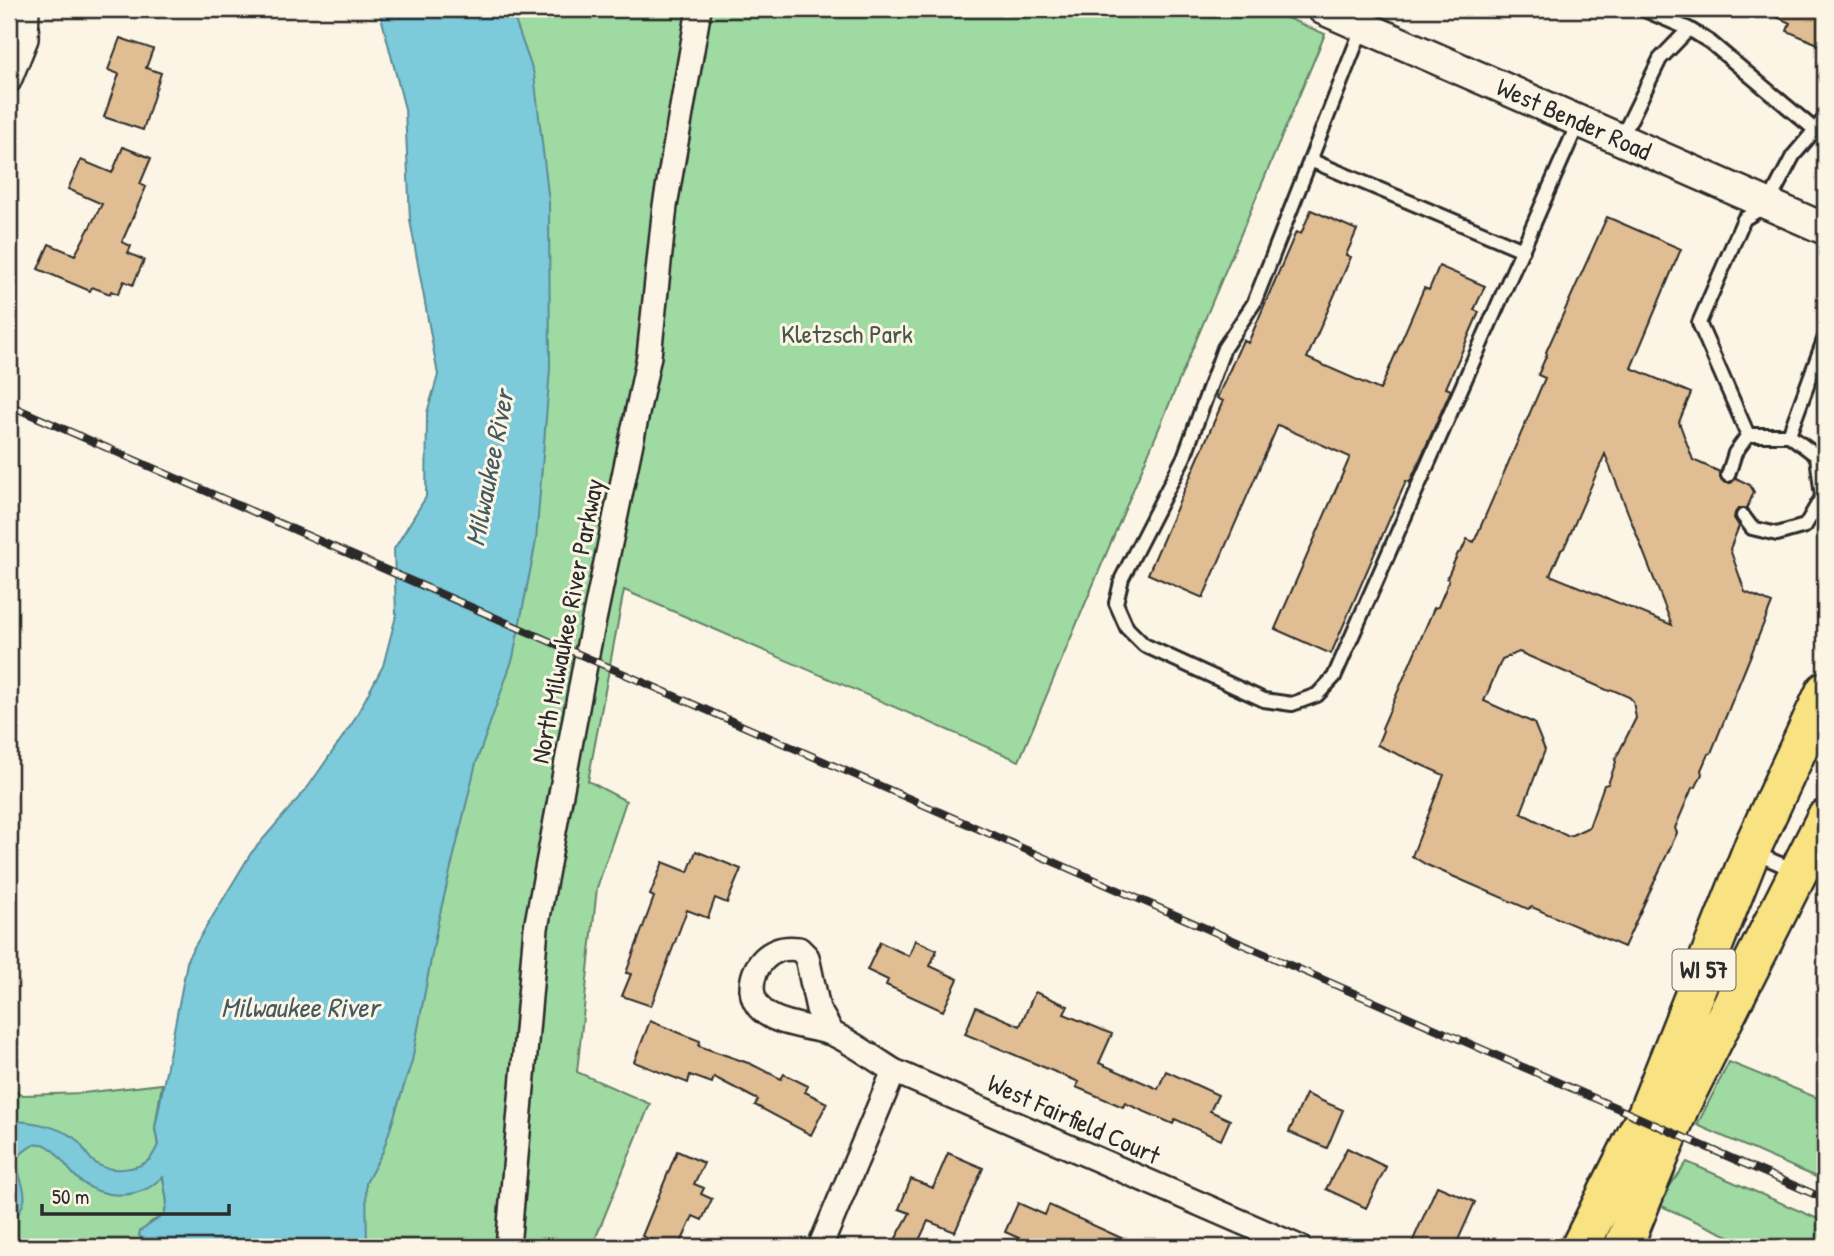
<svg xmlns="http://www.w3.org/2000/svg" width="1834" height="1256" font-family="'Patrick Hand',sans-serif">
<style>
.green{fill:#9edaa1;stroke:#648266;stroke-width:2}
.water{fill:#7ccada;stroke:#5c8a94;stroke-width:2}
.building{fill:#e0bd92;stroke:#2b2b2b;stroke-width:2;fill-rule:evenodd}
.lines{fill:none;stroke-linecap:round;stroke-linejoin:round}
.service-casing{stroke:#2b2b2b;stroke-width:18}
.minor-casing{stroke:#2b2b2b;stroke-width:28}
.tertiary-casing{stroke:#2b2b2b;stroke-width:35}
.primary-casing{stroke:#2b2b2b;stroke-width:42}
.service{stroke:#fcf5e5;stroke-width:12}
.minor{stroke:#fcf5e5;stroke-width:23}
.tertiary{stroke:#fcf5e5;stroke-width:30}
.primary{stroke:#f8e281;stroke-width:37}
.rail-casing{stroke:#2b2b2b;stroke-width:8}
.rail{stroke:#fcf5e5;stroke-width:5;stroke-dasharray:16;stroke-linecap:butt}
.labels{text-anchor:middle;stroke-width:6;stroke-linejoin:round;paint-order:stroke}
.shield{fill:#fcf5e5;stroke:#6a6863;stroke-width:2}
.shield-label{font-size:24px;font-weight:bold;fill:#2b2b2b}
.street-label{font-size:26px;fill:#2b2b2b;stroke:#fcf5e5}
.park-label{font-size:26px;fill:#485748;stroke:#fcf5e5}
.water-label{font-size:28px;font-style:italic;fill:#435b60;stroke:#fcf5e5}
</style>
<rect width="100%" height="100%" fill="#fcf5e5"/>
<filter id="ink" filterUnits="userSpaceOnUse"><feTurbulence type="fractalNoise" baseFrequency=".0143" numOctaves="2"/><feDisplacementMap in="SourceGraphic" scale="14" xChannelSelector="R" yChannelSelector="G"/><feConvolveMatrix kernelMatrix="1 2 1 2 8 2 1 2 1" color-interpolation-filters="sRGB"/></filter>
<g filter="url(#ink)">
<!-- green -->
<path class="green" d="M435 9H1266L1325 34 1019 761 624 590 588 781 626 801 597 888 577 1072 650 1104 592 1247H247L479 504Z
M1729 1062 1825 1101V1181L1697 1125Z
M162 1084 155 1128 167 1202 164 1215 151 1222 139 1235 150 1247H9V1089L23 1095 83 1093Z
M1687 1162 1825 1222V1247H1753L1657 1204Z"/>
<!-- water -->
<path class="water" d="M379 9H511L534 74 549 202 550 369 536 541 513 658 476 763 438 922 412 1061 383 1151 366 1183 367 1247H150L139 1235 140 1231 164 1215 167 1202 163 1177C158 1180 152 1187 146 1189 122 1200 93 1195 75 1176 66 1167 59 1154 49 1147 37 1138 25 1150 17 1158 18 1191 38 1193 9 1224V1122L11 1121C31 1121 56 1126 73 1137 83 1143 85 1155 94 1162 107 1173 137 1171 150 1159 153 1155 156 1149 158 1145L155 1128 188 957 251 853 308 787 353 722 383 666 396 616 394 549 426 497 427 413 438 375 410 220 405 109Z"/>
<!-- building -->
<path class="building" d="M1760 9H1825V47L1787 31 1790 23Z
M120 38 153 49 146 68 161 73 143 130 104 117 119 74 108 70Z
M123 147 151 158 140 184 146 187 122 242 131 246 128 253 144 260 133 285 124 281 118 294 111 291 110 294 92 287 90 291 38 269 49 244 75 255 102 204 68 189 81 160 112 173Z
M1311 210 1357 230 1346 255 1351 257 1307 358 1380 390 1424 288 1429 290 1439 266 1485 286 1474 310 1479 312 1446 388 1451 390 1410 482 1406 481 1331 654 1275 629 1350 457 1278 425 1203 598 1148 574 1223 401 1217 398 1243 340 1248 343 1296 232 1301 234Z
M1607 217 1681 249 1631 368 1691 393 1679 422 1693 460 1720 472V478L1725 483H1731L1736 478 1750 485 1754 492 1747 508 1738 509 1735 513 1734 518 1739 526 1730 549 1745 592 1772 603 1711 753 1708 754 1701 770 1702 774 1696 787 1692 788 1675 828 1677 833 1624 947 1532 907 1528 909 1427 865 1412 856 1444 775 1377 745 1383 731 1382 728 1434 608 1438 607 1449 581 1447 578 1458 553 1461 552 1467 539 1474 542 1545 378 1538 375 1547 354 1546 352ZM1605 454 1672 625 1550 575 1561 550 1564 548ZM1519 652 1609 691 1613 690 1629 697 1633 701 1636 718 1615 760 1616 762 1608 784 1604 785 1589 827 1572 835 1567 836 1521 813 1545 750 1534 723 1484 701 1502 659Z
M696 851 741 869 727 903 715 898 708 918 687 910 651 1006 622 996 631 974 626 973 654 897 650 895 663 862 688 872Z
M915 940 937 950 930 966 958 979 943 1011 886 985 888 980 867 970 880 942 909 956Z
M1035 992 1068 1006 1064 1014 1112 1034 1099 1063 1158 1089 1166 1071 1218 1095 1210 1111 1230 1120 1221 1140 1175 1119 1173 1124 1125 1103 1123 1107 1076 1087 1079 1082 965 1034 976 1007 1020 1026Z
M650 1021 700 1041 699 1046 751 1064 781 1079 784 1074 808 1086 805 1092 827 1103 811 1135 755 1105 758 1100 714 1077 712 1083 690 1075 688 1083 634 1062Z
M1306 1094 1343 1110 1327 1148 1289 1132Z
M1347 1148 1386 1167 1366 1208 1326 1189Z
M677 1151 704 1163 694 1184 704 1188 701 1194 712 1199 702 1220 693 1216 679 1247H667L642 1236Z
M948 1153 983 1168 955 1232 928 1221 916 1247H891L910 1213 899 1209 911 1179 933 1188Z
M1437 1186 1475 1202 1455 1247H1410Z
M1018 1203 1045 1215 1049 1205 1141 1247H1025L1028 1242 1005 1232Z"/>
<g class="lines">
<defs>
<path id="service" d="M1642 9 1689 29 1710 42 1815 130
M1363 26 1254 303 1224 348 1184 457 1122 578 1116 603 1127 628 1144 645 1264 700 1292 704 1317 695 1334 677 1579 121
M1621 139 1660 59 1689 29
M1310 160 1523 250
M1748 435 1699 323 1744 219 1768 204 1793 156 1825 118
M1789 435 1825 337
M1728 475 1735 453 1748 435
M1743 516 1752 528 1777 534 1805 526 1822 497 1817 456 1789 435H1748
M1755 853 1796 871"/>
<path id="minor" d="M9 81 26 39 27 9
M832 1033 818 1009 807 957 799 949C785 947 774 949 764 959 756 967 752 978 752 989 755 1027 808 1024 833 1034 854 1043 874 1059 894 1071L1299 1247
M508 1247 536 928 588 649 649 356 665 206 699 9
M820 1247 894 1071"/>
<path id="tertiary" d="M1323 9 1825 229"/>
<path id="primary" d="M1580 1247 1647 1113 1754 844 1825 691
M1623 1247 1680 1107 1825 819"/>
</defs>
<!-- service casing -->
<use href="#service" class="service-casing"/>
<!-- minor casing -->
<use href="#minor" class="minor-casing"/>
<!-- tertiary casing -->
<use href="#tertiary" class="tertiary-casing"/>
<!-- primary casing -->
<use href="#primary" class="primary-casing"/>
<!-- service -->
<use href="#service" class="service"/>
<!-- minor -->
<use href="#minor" class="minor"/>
<!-- tertiary -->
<use href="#tertiary" class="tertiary"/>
<!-- primary -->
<use href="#primary" class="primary"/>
<defs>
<path id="rail" d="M9 405 1825 1199"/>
</defs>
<!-- rail casing -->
<use href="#rail" class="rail-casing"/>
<!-- rail -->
<use href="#rail" class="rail"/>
</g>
</g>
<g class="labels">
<!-- shield labels -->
<rect class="shield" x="1672.5" y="949.5" width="63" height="41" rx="5"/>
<g class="shield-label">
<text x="1704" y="978">WI 57</text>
</g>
<!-- street labels -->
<g class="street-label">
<text transform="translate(1574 119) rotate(24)" y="9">West Bender Road</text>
<text transform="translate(567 621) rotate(-79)" y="9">North Milwaukee River Parkway</text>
<text transform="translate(1074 1119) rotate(24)" y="9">West Fairfield Court</text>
</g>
<!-- park labels -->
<g class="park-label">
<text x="847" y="343">Kletzsch Park</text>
</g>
<!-- water labels -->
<g class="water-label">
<text transform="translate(489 468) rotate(-79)" y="10">Milwaukee River</text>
<text x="300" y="1017">Milwaukee River</text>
</g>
</g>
<!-- margin -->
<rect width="1834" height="1256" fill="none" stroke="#fcf5e5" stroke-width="35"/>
<rect x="18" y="18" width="1799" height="1221" fill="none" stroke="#2b2b2b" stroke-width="2.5" filter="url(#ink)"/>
<!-- scale -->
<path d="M42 1204v10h187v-10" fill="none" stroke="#2b2b2b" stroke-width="3.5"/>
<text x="52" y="1204" font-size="21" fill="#2b2b2b" stroke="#fcf5e5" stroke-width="5" paint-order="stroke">50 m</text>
</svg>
